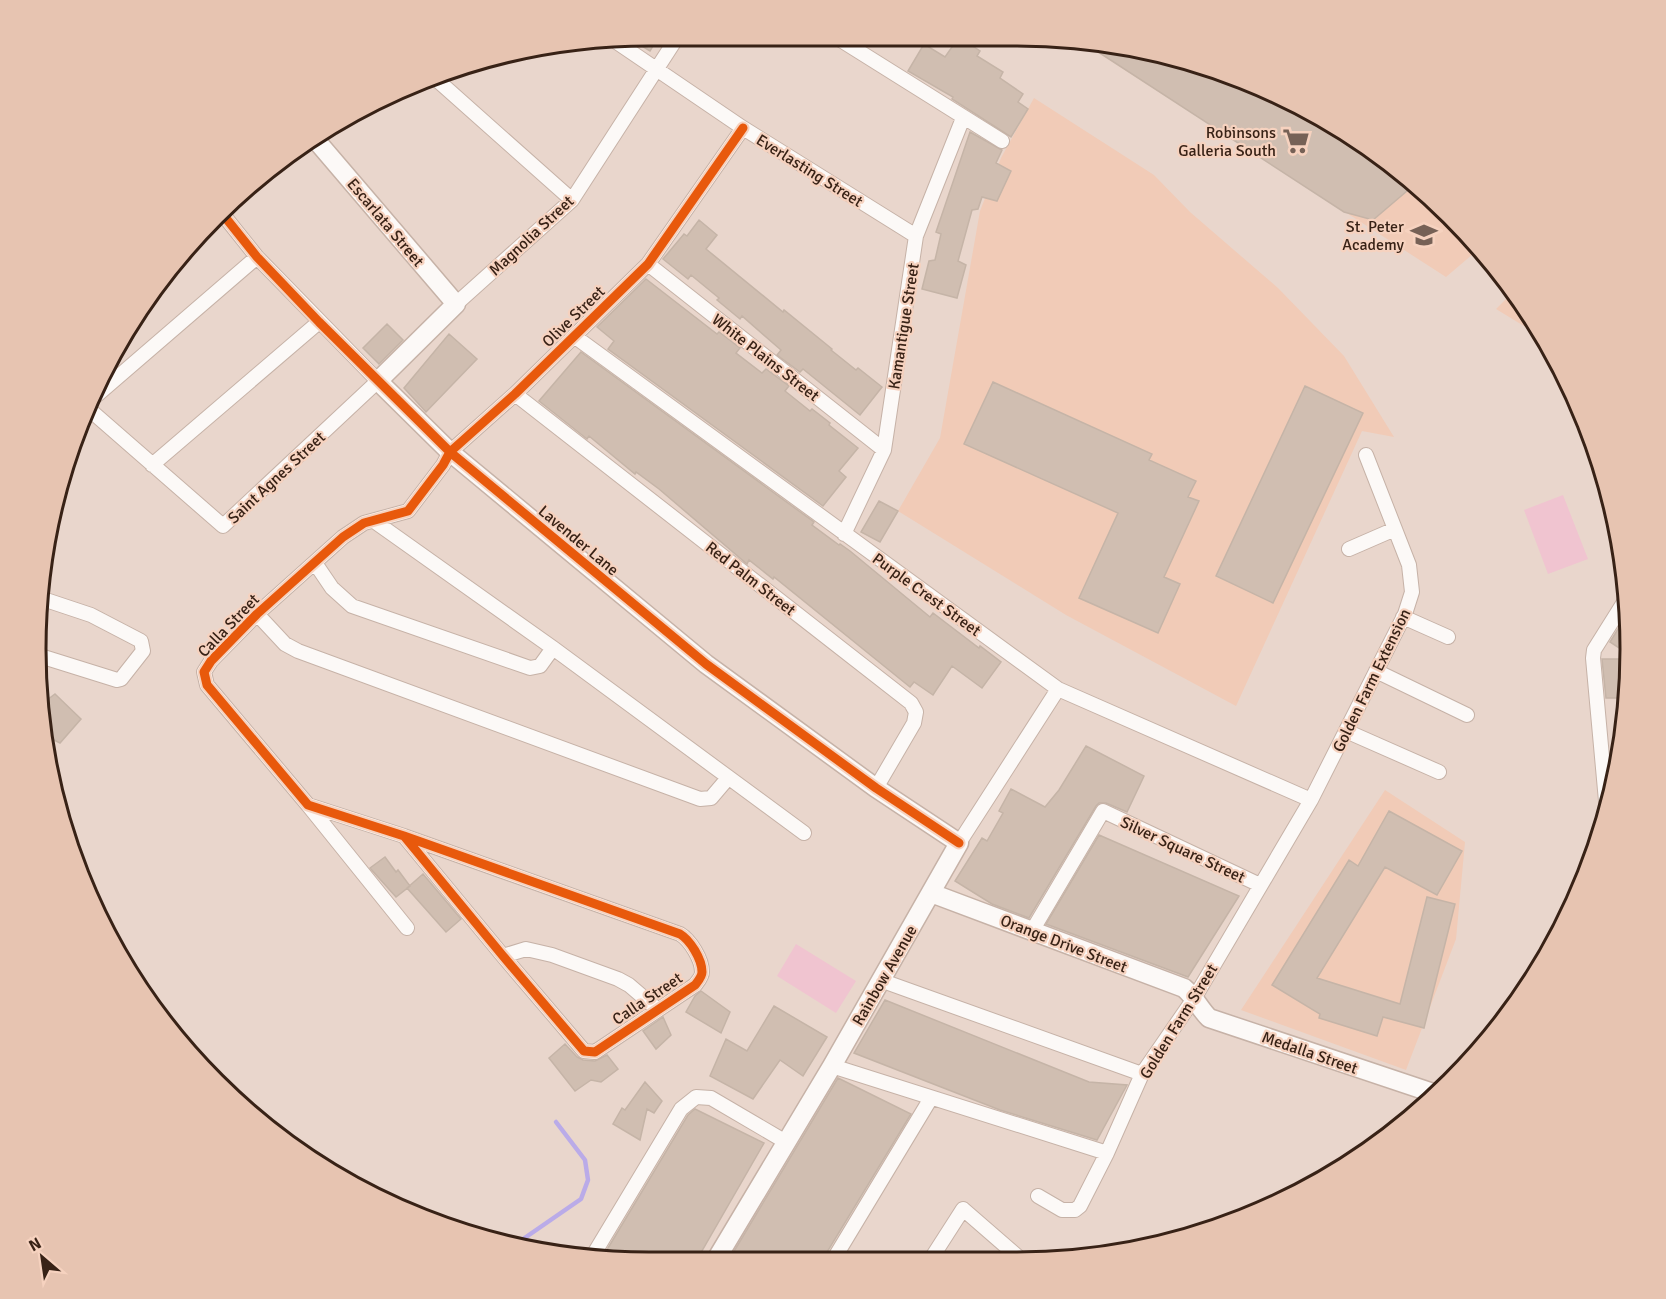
<svg xmlns="http://www.w3.org/2000/svg" width="1666" height="1299" font-family="Signika,sans-serif">
<style>
.built{fill:#f1cbb7}
.green{fill:#f0c4d0}
.lines{fill:none;stroke-linecap:round;stroke-linejoin:round}
.stream{stroke:#baabe8;stroke-width:4.5}
.building{fill:#d0beb1;stroke:#c5b4a7;stroke-width:1.5}
.street-casing{stroke:#c6b2a7;stroke-width:16}
.secondary-casing{stroke:#c6b2a7;stroke-width:21}
.street{stroke:#fcf9f7;stroke-width:14}
.secondary{stroke:#fcf9f7;stroke-width:18}
.cycleway-casing{stroke:#f6d2bf;stroke-width:13}
.cycleway{stroke:#e8590c;stroke-width:9}
.labels{text-anchor:middle;stroke-width:4.5;stroke-linejoin:round;paint-order:stroke}
.poi-label{font-size:16px;fill:#382216;stroke:#f6d2bf;text-anchor:end}
.street-label{font-size:16px;fill:#382216;stroke:#f6d2bf}
.rim{fill:none;stroke:#382216;stroke-width:3}
</style>
<rect width="100%" height="100%" fill="#e9d6cc"/>
<!-- built -->
<path class="built" d="M1083 43 1214 69 1323 118 1390 163 1480 248 1446 277Z
M1034 98 1154 175 1190 212 1278 288 1344 356 1394 437 1362 431 1236 706 1066 615 898 511 940 438 980 211 1001 158Z
M1512 293 1545 339 1496 309Z
M1385 790 1465 842 1456 939 1406 1070 1241 1010Z"/>
<!-- green -->
<path class="green" d="M1563 495 1588 559 1548 574 1524 510Z
M796 944 856 981 836 1013 777 976Z"/>
<g class="lines">
<!-- stream -->
<path class="stream" d="M513 1246 581 1199 588 1180 585 1160 556 1122"/>
</g>
<!-- building -->
<path class="building" d="M650 36H659L650 51 630 39Z
M959 37 980 51 977 56 1003 72 1000 78 1023 94 1018 102 1028 109 1011 137 952 99 953 97 908 71 924 44 945 57Z
M1086 44 1214 69 1323 118 1390 163 1414 185 1373 220 1344 212Z
M970 132 1002 150 996 163 1011 171 997 201 982 197 978 209 972 210 958 261 966 265 957 298 922 289 929 261 935 260 941 234 936 232Z
M699 220 717 235 706 249 783 312 784 310 832 349 831 350 856 370 858 368 882 387 860 415 803 369 800 372 777 355 781 350 742 316 740 319 717 300 719 298 691 275 688 279 663 259 684 234 687 236Z
M646 279 717 334 719 332 740 348 736 353 762 373 766 369 789 386 785 391 810 411 812 409 830 423 829 425 858 448 839 471 846 477 823 506 608 349 614 341 597 327Z
M387 324 403 340 379 364 363 348Z
M449 334 477 359 426 412 404 388Z
M581 352 814 522 812 525 839 545 840 544 850 551 930 617 933 613 979 648 980 646 1001 662 982 688 952 666 933 695 914 682 910 687 774 577 773 579 749 560 747 564 659 489 636 472 635 474 589 436 587 439 539 401Z
M993 382 1152 454 1149 460 1196 481 1188 497 1199 501 1164 577 1180 584 1158 633 1079 598 1118 513 964 444Z
M1305 386 1363 413 1273 603 1216 576Z
M879 501 898 511 880 542 861 532Z
M1626 616 1627 624V653L1610 642Z
M1602 659H1628L1627 698H1606Z
M55 694 81 719 60 743 48 737 43 703Z
M1086 746 1144 776 1127 812 1106 803H1099L1096 806 1029 918 992 904 955 881 982 838 987 841 1003 813 999 811 1011 789 1045 807 1059 790Z
M1389 811 1462 851 1437 895 1385 867 1317 978 1400 1004 1427 897 1455 904 1424 1028 1383 1017 1377 1036 1319 1018 1320 1014 1272 985 1349 860 1358 866Z
M1099 835 1239 896 1188 977 1046 924Z
M385 857 396 872 398 870 410 886 396 897 370 868Z
M423 874 461 919 446 932 407 888Z
M701 991 730 1012 721 1033 686 1012 695 996Z
M885 1000 1089 1082 1127 1085 1097 1140 1000 1110 854 1053Z
M774 1006 827 1037 803 1076 780 1060 753 1099 710 1076 726 1039 747 1051Z
M663 1017 671 1035 656 1049 643 1031Z
M565 1044 577 1057 583 1060 595 1061 607 1055 618 1069 601 1082 591 1080 575 1091 549 1058Z
M838 1078 911 1114 824 1257 823 1262 727 1263Z
M645 1082 662 1101 654 1113 647 1109 640 1140 613 1124 622 1108 625 1110Z
M695 1109 764 1143 695 1263H649L602 1258 688 1115Z"/>
<g class="lines">
<defs>
<path id="street" d="M836 37 1002 141
M615 41 743 128 916 236
M436 79 572 200
M648 264 884 450
M456 304 572 200 678 36
M574 336 1058 689 1311 800
M515 394 911 703 916 712 914 723 876 788
M97 395 257 257
M90 410 223 526 378 381 257 257 221 212
M152 465 319 322
M374 521 553 648 804 833
M844 534 884 450 916 236 963 118
M1349 549 1395 529
M315 563 332 588 352 606 530 668 540 666 553 648
M257 614 285 644 298 651 700 799 711 798 728 778
M1403 617 1448 637
M37 655 117 680 121 679 143 651 141 641 91 615 43 599
M1376 671 1467 715
M1346 731 1439 772
M308 805 407 928
M1607 812 1593 658 1594 650 1626 599
M1602 826 1609 808
M404 836 503 956 584 1051 595 1052 695 985C698 981 702 977 702 972 702 959 690 940 680 934L404 836 308 805 207 685 204 672 211 661 257 614 343 537 364 523 408 511 443 465 450 452 515 394 648 264 743 128
M959 843 1058 689
M1032 931 1103 811 1260 885
M503 956 526 949 552 955 618 979 629 985 657 1009
M880 980 1142 1074
M832 1066 1107 1153
M1038 1196 1062 1210H1075L1080 1206 1107 1153 1142 1074 1195 997 1311 800 1405 614 1412 592 1409 565 1366 455
M592 1257 681 1109 696 1097 711 1098 786 1142
M832 1262 931 1098
M929 1262 963 1209 1024 1262"/>
<path id="secondary" d="M315 139 456 304 378 381 450 452 706 664 876 788 959 843 832 1066 714 1263
M931 893 1184 988C1195 997 1199 1008 1209 1018L1436 1094"/>
</defs>
<!-- street casing -->
<use href="#street" class="street-casing"/>
<!-- secondary casing -->
<use href="#secondary" class="secondary-casing"/>
<!-- street -->
<use href="#street" class="street"/>
<!-- secondary -->
<use href="#secondary" class="secondary"/>
<defs>
<path id="cycleway" d="M221 212 257 257 319 322 450 452 706 664 876 788 959 843
M404 836 503 956 584 1051 595 1052 695 985C698 981 702 977 702 972 702 959 690 940 680 934L404 836 308 805 207 685 204 672 211 661 257 614 343 537 364 523 408 511 443 465 450 452 515 394 648 264 743 128"/>
</defs>
<!-- cycleway casing -->
<use href="#cycleway" class="cycleway-casing"/>
<!-- cycleway -->
<use href="#cycleway" class="cycleway"/>
</g>
<!-- icons -->
<defs>
<symbol id="supermarket-bare" viewBox="-9 -9 18 18"><path d="M-6-5.5h2.5l.6 2H6L4.5 2H-2.5L-4.4-4H-6ZM-1.5 3.2a1.3 1.3 0 1 0 .1 0ZM3 3.2a1.3 1.3 0 1 0 .1 0Z" fill="#766156" stroke="#f6d2bf" stroke-width="2.5" paint-order="stroke"/></symbol>
<symbol id="school-bare" viewBox="-9 -9 18 18"><path d="M0-5L7-2L0 1L-7-2ZM-4 1L0 2.5L4 1V4Q0 6-4 4Z" fill="#766156" stroke="#f6d2bf" stroke-width="2.5" paint-order="stroke"/></symbol>
</defs>
<g fill-rule="evenodd">
<use href="#supermarket-bare" x="1277" y="122" width="38" height="38"/>
<use href="#school-bare" x="1405" y="216" width="38" height="38"/>
</g>
<g class="labels">
<!-- poi labels -->
<g class="poi-label">
<text x="1276" y="138">Robinsons<tspan x="1276" dy="18">Galleria South</tspan></text>
<text x="1404" y="232">St. Peter<tspan x="1404" dy="18">Academy</tspan></text>
</g>
<!-- street labels -->
<g class="street-label">
<text transform="translate(810 170) rotate(32)" y="6">Everlasting Street</text>
<text transform="translate(386 222) rotate(50)" y="6">Escarlata Street</text>
<text transform="translate(531 235) rotate(-43)" y="6">Magnolia Street</text>
<text transform="translate(573 316) rotate(-44)" y="6">Olive Street</text>
<text transform="translate(903 326) rotate(-81)" y="6">Kamantigue Street</text>
<text transform="translate(766 357) rotate(38)" y="6">White Plains Street</text>
<text transform="translate(276 477) rotate(-43)" y="6">Saint Agnes Street</text>
<text transform="translate(579 540) rotate(40)" y="6">Lavender Lane</text>
<text transform="translate(751 578) rotate(38)" y="6">Red Palm Street</text>
<text transform="translate(927 594) rotate(36)" y="6">Purple Crest Street</text>
<text transform="translate(228 625) rotate(-46)" y="6">Calla Street</text>
<text transform="translate(1371 680) rotate(-64)" y="6">Golden Farm Extension</text>
<text transform="translate(1183 849) rotate(25)" y="6">Silver Square Street</text>
<text transform="translate(1064 943) rotate(21)" y="6">Orange Drive Street</text>
<text transform="translate(884 975) rotate(-60)" y="6">Rainbow Avenue</text>
<text transform="translate(647 998) rotate(-34)" y="6">Calla Street</text>
<text transform="translate(1178 1021) rotate(-58)" y="6">Golden Farm Street</text>
<text transform="translate(1310 1052) rotate(19)" y="6">Medalla Street</text>
</g>
</g>
<!-- crop -->
<path d="M0 0H1666V1299H0ZM649 46H1017A603 603 0 0 1 1620 649V649A603 603 0 0 1 1017 1252H649A603 603 0 0 1 46 649V649A603 603 0 0 1 649 46Z" fill="#e7c4b1" fill-rule="evenodd"/>
<path class="rim" d="M649 46H1017A603 603 0 0 1 1620 649V649A603 603 0 0 1 1017 1252H649A603 603 0 0 1 46 649V649A603 603 0 0 1 649 46Z"/>
<!-- north arrow -->
<g transform="translate(42 1257) rotate(331)" stroke="#f6d2bf" stroke-width="4.5" paint-order="stroke">
<path d="M0-4.5L10 22L0 15L-10 22Z" fill="#382216"/>
<text y="-9" font-size="16" font-weight="bold" text-anchor="middle" fill="#382216">N</text>
</g>
</svg>
